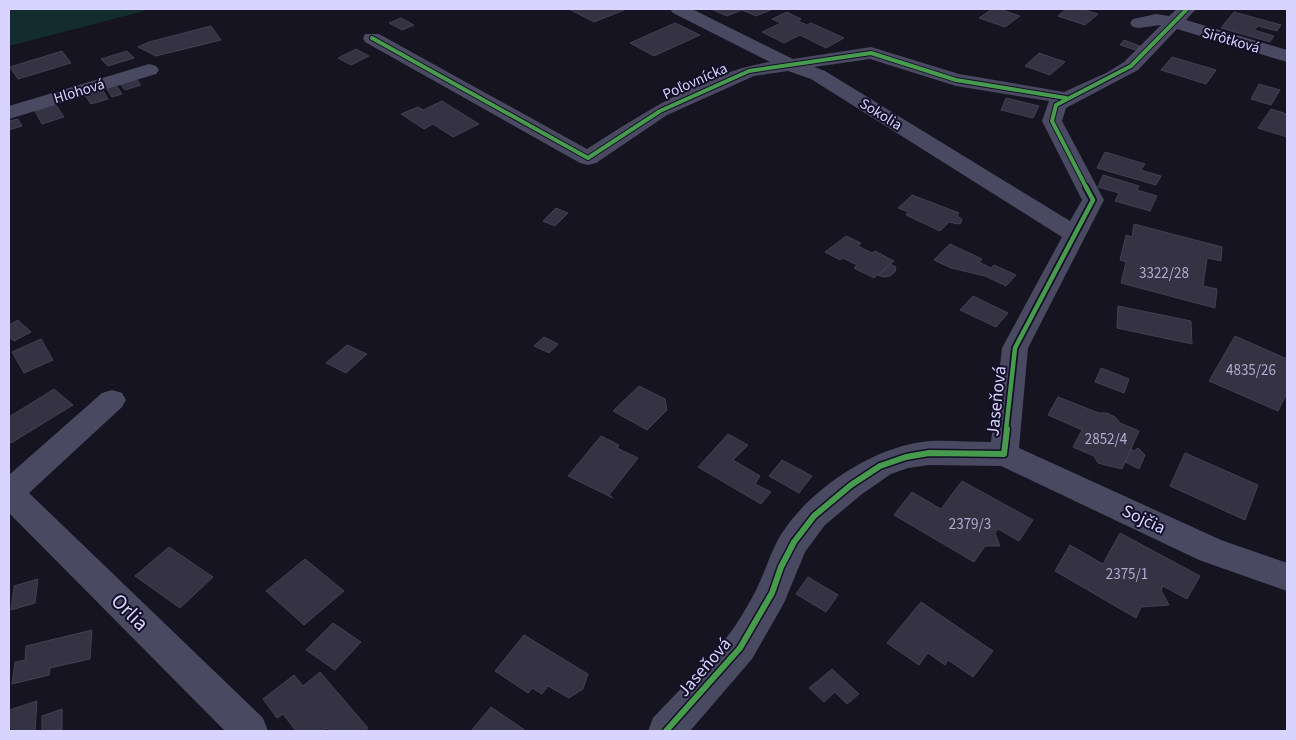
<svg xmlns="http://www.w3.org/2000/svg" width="1296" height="740" font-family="'Source Sans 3',sans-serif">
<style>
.green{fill:#132c2d}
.building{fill:#343243;stroke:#433f54}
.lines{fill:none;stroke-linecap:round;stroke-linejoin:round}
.minor{fill:#4a4962;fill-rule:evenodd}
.cycleway-far2-casing{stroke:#130f26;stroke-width:6}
.cycleway-far1-casing{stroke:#130f26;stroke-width:8}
.cycleway-casing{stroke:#130f26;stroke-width:9}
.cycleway-far2{stroke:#469c4c;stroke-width:4}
.cycleway-far1{stroke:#469c4c;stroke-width:4.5}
.cycleway{stroke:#469c4c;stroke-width:6}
.labels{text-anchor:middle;stroke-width:4;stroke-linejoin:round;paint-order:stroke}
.far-street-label{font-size:15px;fill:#d9d4ff;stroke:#130f26}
.number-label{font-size:15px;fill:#b0acd0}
.street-label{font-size:18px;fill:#d9d4ff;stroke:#130f26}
.near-street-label{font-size:21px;fill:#d9d4ff;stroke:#130f26}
</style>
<rect width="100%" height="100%" fill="#161421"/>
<!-- green -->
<path class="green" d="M9 9H152L9 46Z"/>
<!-- building -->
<path class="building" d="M569 9H627L594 22Z
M711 9H773L756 16 742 10 727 16Z
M992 9H999L1020 16 1005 27 979 18Z
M1066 9H1082L1098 14 1085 25 1058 16Z
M787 12 801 19 798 21 807 25 811 23 844 38 826 48 800 35 784 43 762 32 781 23 772 19Z
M1234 12 1281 25 1277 31 1258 26 1254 30 1274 36 1270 42 1221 28Z
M401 18 414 25 402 30 389 23Z
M675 23 700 35 654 56 630 43Z
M211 26 221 40 156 56 138 47 149 42Z
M1124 40 1140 46 1136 50 1120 45Z
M356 49 369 56 351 65 338 58Z
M62 51 71 63 18 79 10 67Z
M127 51 134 58 108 66 101 59Z
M1039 53 1065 62 1050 75 1025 66Z
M1172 57 1216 70 1206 84 1161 70Z
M136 79 141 85 125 90 120 84Z
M1259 84 1280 90 1271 105 1251 99Z
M116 85 122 94 112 97 106 88Z
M102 89 108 99 91 104 84 94Z
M1006 98 1039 106 1033 118 1001 110Z
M442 101 479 124 453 137 433 124 424 129 401 114 418 107 423 110Z
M56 105 64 117 42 124 35 111Z
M1271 109 1287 114V137L1258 128Z
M18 119 22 126 9 130V121Z
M1105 152 1145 164 1141 170 1161 176 1156 185 1097 168Z
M1103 175 1139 186 1137 190 1157 196 1150 211 1115 201 1119 193 1098 187Z
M912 195 959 213 957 216 962 219 961 223 958 224 949 222 940 231 906 215 908 212 898 208Z
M556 208 568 213 555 226 543 221Z
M1134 224 1222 247 1221 261 1207 258 1203 286 1217 289 1215 308 1121 283 1126 262 1120 260 1126 235 1132 237Z
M846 236 861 243 858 246 872 253 875 251 894 261 874 278 854 268 857 265 843 258 840 260 825 252Z
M950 244 982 259 979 262 991 268 994 265 1016 275 1006 286 985 276 951 268 934 260Z
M890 264 896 267 895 272 890 276 883 277 878 275Z
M973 296 1008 313 996 327 960 310Z
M1118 306 1191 321 1192 344 1117 328Z
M18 320 31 332 14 341 9 337V325Z
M1235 336 1287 359V393L1278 411 1209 381Z
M544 337 558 344 549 353 534 346Z
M41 339 53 360 24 373 12 352Z
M347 345 367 354 346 373 326 363Z
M1101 368 1129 379 1124 393 1095 382Z
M639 386 665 399 667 410 647 430 613 411Z
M54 389 73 405 11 443 9 441V417Z
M1058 397 1099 413H1107L1115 417 1120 423 1139 431 1122 469 1098 463 1094 456 1073 447 1082 430 1048 415Z
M728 434 748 445 733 460 760 476 755 484 771 492 761 504 698 467Z
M601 436 619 445 617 448 638 458 609 495 613 498 568 476Z
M1138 448 1145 455 1139 469 1125 462 1131 449 1134 451Z
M1185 453 1258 485 1245 520 1170 486Z
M782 460 812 476 799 493 769 476Z
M962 481 1033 520 1019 541 998 529 995 533 1000 546H985L974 562 894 515 912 492 941 509Z
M1120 533 1200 576 1187 599 1163 586 1161 590 1169 605 1141 607 1136 618 1055 571 1070 545 1103 564Z
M169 547 213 577 180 608 135 576Z
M305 559 344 591 304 625 266 591Z
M808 577 838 595 826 612 796 594Z
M38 579 35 603 11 610 14 586Z
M921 602 993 651 973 677 948 660 945 665 928 653 919 665 887 643Z
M333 623 361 642 335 670 306 650Z
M92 630 90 659 50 668 49 675 12 684 15 662 25 660 26 646Z
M524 635 588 674 583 689 569 698 548 686 542 694 532 688 528 693 495 671Z
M832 669 859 694 847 704 835 692 824 702 809 688Z
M320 672 368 728 364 731H330L327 728 324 731H296L283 714 277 718 263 699 294 675 303 686Z
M37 701 35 731H9V710Z
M491 707 526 731H471Z
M62 709V730L42 731V716Z"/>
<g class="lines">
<!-- minor -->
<path class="minor" d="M670 9H692L793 59 871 47 959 74 1064 92 1106 73 1124 62 1161 25 1139 28 1133 27 1130 23 1133 19 1156 14 1169 16 1177 9H1196L1186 20 1287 50V62L1177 29 1138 70 1066 108 1062 121 1104 200 1028 348 1019 448 1221 540 1287 563V591L1199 560 1001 466 929 465 908 468 891 474 862 494 825 525 805 552 784 603 752 659 690 731H648L653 718C677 692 705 666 727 637 738 623 749 604 757 588 766 570 771 550 782 533 811 488 876 445 930 441 950 440 970 442 991 442L1002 348 1062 237 811 79 788 71 754 76 667 115 596 163 588 165 580 163 365 42 363 38 365 34H379L587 149C640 115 707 71 770 62L673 13ZM870 59 956 86 1049 101 1042 121 1082 200 1070 221 825 71 814 67Z
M149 64 156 66 159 70 156 74 9 119V106Z
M112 390 122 393 126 400 122 407 29 493 263 718 268 731H225L9 513V475L102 393Z"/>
<defs>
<path id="cycleway-far2" d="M372 38 588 158 660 111 749 71 871 53 956 80 1066 98
M1087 189 1052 121 1056 105 1131 66 1187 9"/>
<path id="cycleway-far1" d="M1006 430 1015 348 1093 200 1086 187"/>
<path id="cycleway" d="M666 731 740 648 772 593 781 567 794 542 814 516 851 485 880 466 906 457 929 453 1004 454 1007 429"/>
</defs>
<!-- cycleway-far2 casing -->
<use href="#cycleway-far2" class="cycleway-far2-casing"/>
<!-- cycleway-far1 casing -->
<use href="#cycleway-far1" class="cycleway-far1-casing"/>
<!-- cycleway casing -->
<use href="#cycleway" class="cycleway-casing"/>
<!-- cycleway-far2 -->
<use href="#cycleway-far2" class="cycleway-far2"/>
<!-- cycleway-far1 -->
<use href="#cycleway-far1" class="cycleway-far1"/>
<!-- cycleway -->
<use href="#cycleway" class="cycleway"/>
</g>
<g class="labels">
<!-- far-street labels -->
<g class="far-street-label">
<text transform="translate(1231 40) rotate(16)" y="5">Sirôtková</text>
<text transform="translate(695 81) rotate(-24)" y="5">Poľovnícka</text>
<text transform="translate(79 91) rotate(-17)" y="5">Hlohová</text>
<text transform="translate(881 114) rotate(32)" y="5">Sokolia</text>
</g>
<!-- number labels -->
<g class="number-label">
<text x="1164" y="278">3322/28</text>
<text x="1251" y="375">4835/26</text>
<text x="1106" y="444">2852/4</text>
<text x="970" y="529">2379/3</text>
<text x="1127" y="579">2375/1</text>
</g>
<!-- street labels -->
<g class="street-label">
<text transform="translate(996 401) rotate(-84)" y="6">Jaseňová</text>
<text transform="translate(1144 519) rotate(25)" y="6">Sojčia</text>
<text transform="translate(704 667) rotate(-49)" y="6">Jaseňová</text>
</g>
<!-- near-street labels -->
<g class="near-street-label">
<text transform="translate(130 612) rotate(45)" y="7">Orlia</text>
</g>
</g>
<!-- border -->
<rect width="1296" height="740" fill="none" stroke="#d9d4ff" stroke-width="20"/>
</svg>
